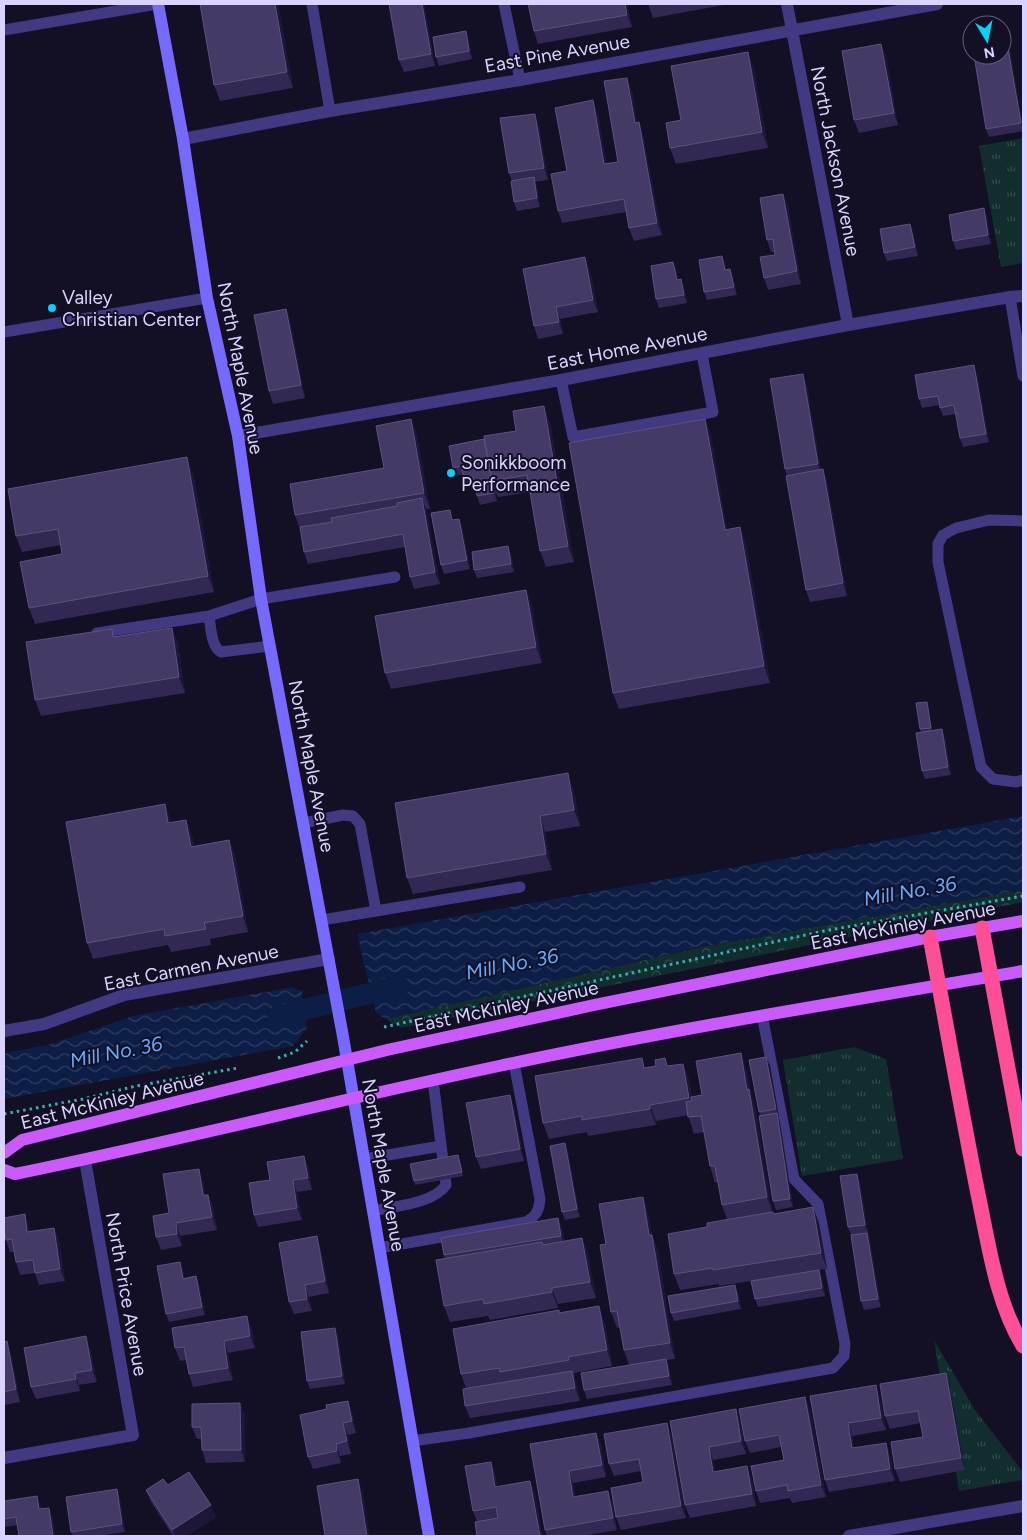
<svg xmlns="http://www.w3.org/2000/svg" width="1027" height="1540" font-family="Figtree,sans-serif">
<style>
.grass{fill:url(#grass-tufts)}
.forest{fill:url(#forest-crowns)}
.water{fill:url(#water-waves)}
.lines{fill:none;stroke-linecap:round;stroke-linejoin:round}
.canal{stroke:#0c1e45;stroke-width:21}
.path{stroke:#30b5b4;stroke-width:3;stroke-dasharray:2.5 4;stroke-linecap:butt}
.lane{stroke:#413a83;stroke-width:11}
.street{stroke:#413a83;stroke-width:12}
.secondary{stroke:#766afe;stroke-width:12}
.primary{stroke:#ca5afd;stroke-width:12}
.highway{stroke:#fd4e98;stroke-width:15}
.wall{fill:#332852}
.shaded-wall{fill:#1e1638}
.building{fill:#453a65;stroke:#5c527d}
.poi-dot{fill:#02d3fa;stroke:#130f24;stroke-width:2}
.labels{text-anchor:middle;stroke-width:4;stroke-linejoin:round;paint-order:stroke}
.street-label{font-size:19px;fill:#dad2ff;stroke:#130f24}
.poi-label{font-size:19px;fill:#dad2ff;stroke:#130f24;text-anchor:start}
.water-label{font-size:20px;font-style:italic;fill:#61acfd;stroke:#130f24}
</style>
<defs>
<pattern id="grass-tufts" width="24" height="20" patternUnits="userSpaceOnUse" patternTransform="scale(1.25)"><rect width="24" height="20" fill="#122d2e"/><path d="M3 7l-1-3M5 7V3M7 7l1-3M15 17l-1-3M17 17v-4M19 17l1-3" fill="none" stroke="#344b4d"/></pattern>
<pattern id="forest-crowns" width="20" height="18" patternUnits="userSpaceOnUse" patternTransform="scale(1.25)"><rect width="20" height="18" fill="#122d2e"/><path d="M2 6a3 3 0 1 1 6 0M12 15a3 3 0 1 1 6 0" fill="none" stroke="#344b4d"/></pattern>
<pattern id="water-waves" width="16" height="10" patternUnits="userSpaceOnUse" patternTransform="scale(1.25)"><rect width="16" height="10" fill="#0c1e45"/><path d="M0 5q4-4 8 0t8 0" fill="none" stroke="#2f3e61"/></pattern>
</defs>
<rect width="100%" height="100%" fill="#130f24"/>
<!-- grass -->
<path class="grass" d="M1023 138V263L1001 267 979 146Z
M854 1047 886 1059 903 1159 802 1176 783 1060Z
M934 1340 975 1410 1023 1472V1480L959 1491Z"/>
<!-- forest -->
<path class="forest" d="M1023 890V902L401 1028 386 1019 702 947Z"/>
<!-- water -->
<path class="water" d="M1023 816V890L702 947 386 1019 376 1013 357 934Z
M292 987 302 991 307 1028 293 1046 4 1099V1053L48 1045 133 1016Z"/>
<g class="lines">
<!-- canal -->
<path class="canal" d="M278 1016 399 986"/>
<!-- path -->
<path class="path" d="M384 1027 824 931 1023 896
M278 1058 295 1052 307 1041
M4 1114 83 1099 136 1086 238 1068"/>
<!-- lane -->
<path class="lane" d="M312 4 330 111
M504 4 520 80
M4 30 157 4
M1010 297 1023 376
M4 332 207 298
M561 380 573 437 713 412 702 354
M1023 521 989 520 956 528 943 535 938 544V562L981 767 993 779 1016 782 1023 780
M209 616C211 628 211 646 221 652L270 646
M97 633 209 616 261 599 395 577
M304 823 343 815 353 816 360 824 376 911
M322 920 520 887
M364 1159 441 1146
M373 1211C394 1206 433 1204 446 1185L433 1080
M379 1248 526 1222C536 1216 539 1211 540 1199L514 1063
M412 1441 469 1433 833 1368 844 1356 845 1344 818 1204 794 1179 762 1015"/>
<!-- street -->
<path class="street" d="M787 4 848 325
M183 139 330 111 520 80 937 4
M238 436 561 380 848 325 1010 297 1023 296
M4 1031 44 1024 124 995 329 959
M4 1458 133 1435 85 1160
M849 1536 1023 1506"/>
<!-- secondary -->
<path class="secondary" d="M158 4 183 139 207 298 238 436 261 599 342 1031 429 1536"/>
<!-- primary -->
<path class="primary" d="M4 1153 22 1140 387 1050 594 1005 930 937 1023 921
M4 1170 15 1174C177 1141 337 1100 499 1066 673 1029 848 1001 1023 971"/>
<!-- highway -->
<path class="highway" d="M982 928 1023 1149
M930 937C946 1023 961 1109 978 1194 989 1246 996 1301 1023 1346"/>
</g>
<!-- wall -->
<path class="wall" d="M200 4H278L293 88 220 101 214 85Z
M424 4 435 66 404 72 399 60Z
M627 4 632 27 538 44 534 31Z
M648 4H729L653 18Z
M1005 31 1008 40 1023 127V131L989 137 986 129Z
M469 40 472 59 439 66 436 57Z
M881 44 886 56 898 125 859 133 854 120Z
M754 68 768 148 676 164 670 148 681 120Z
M632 91 637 123 639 122 643 135 662 235 634 241 629 228 626 212 562 223 558 211 567 171 598 113 606 164 618 162Z
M539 126 548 180 535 182 540 207 517 211 514 202 512 181 509 173Z
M783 194 788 206 801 284 768 290 764 278 775 255V252H771L767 240Z
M987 216 991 244 956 250 953 241Z
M910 224 913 232 918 256 887 261 884 253Z
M673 262 676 270 678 279 684 287 687 303 659 308 656 299Z
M725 264 726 270 730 269 733 277 737 295 707 300 704 292Z
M590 270 598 312 560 319 563 334 538 339 534 326Z
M286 309 290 321 305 398 273 404 269 391Z
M977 374 989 442 963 447 960 438 956 414 943 416 939 405 922 408 919 399Z
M807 386 821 470 823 469 827 482 847 596 810 602 806 590 787 476 785 469Z
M411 419 417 436 430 509H426L440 584 414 589 410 577 405 547 308 564 304 552 300 529 295 515 384 468Z
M705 419 711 435 727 530 740 527 746 544 770 683 619 709 613 693Z
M550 422 574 562 546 567 540 551 530 492 498 497 495 491 497 501 480 505 477 496 475 486 467 487 463 474 456 476 453 468 484 439 486 444 516 431Z
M193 473 214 592 35 624 29 608 62 554 61 545 22 552 16 536Z
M459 519 462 527 470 569 444 574 441 565Z
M508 546 511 554 514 572 477 578 474 570Z
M526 590 532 606 542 663 391 689 385 673Z
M172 628 178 644 185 693 41 716 35 700Z
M928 706 932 730 945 737 951 775 925 779 922 771 921 732 920 729Z
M574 790 580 826 545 832 552 870 413 894 407 878Z
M171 820V822L186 820 192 836 194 846 229 840 235 856 248 932 210 939 211 945 171 952 168 945 93 959 87 943Z
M683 1064 689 1080 692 1097 702 1095 746 1069 751 1094 755 1105 772 1212 774 1214 813 1207 819 1223 827 1269 819 1270 822 1278 825 1296 758 1307 755 1299 751 1281 719 1286V1284L680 1290 674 1274 707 1227 727 1219 722 1205 718 1182 715 1183 710 1166 704 1132 694 1134 688 1115 656 1121V1125L588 1136 587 1132 549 1139 543 1123 645 1068Z
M770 1065 779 1117H778L780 1122 793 1207 776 1210 773 1201 761 1116 759 1112Z
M510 1095 514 1107 524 1161 481 1169 476 1157Z
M568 1152 580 1217 565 1220 562 1212Z
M458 1155 463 1176 415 1185 414 1181Z
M309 1168 312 1190 297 1192 302 1220 258 1227 254 1215 270 1180Z
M203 1181 205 1195H208L213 1207 217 1230 180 1236 182 1246 161 1250 156 1237 169 1213Z
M860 1182 868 1233 870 1241 881 1307 864 1310 861 1301 851 1235 848 1227Z
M643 1197 648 1214 652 1235 658 1251 675 1359 666 1360 669 1367 672 1385 587 1399 584 1390 629 1365 624 1350 620 1327 617 1328 611 1312 606 1244Z
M25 1214 29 1227 30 1231 54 1228 59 1240 65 1281 39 1285 35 1273 20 1275 16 1262 14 1252H10L6 1240Z
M558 1218 563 1231 564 1241 582 1238 588 1254 596 1298 558 1304V1308L490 1320 488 1316 450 1322 444 1306 445 1259 444 1255Z
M321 1249 329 1293 309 1297 312 1311 294 1314 289 1302Z
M180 1262 183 1270 184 1278 196 1276 199 1285 205 1315 169 1322 166 1314Z
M735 1285 738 1293 741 1309 674 1321 671 1313Z
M559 1310 560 1313 605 1323 612 1366 574 1373 580 1401 470 1418 465 1406 466 1388 461 1374Z
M252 1328 255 1348 228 1353 233 1380 193 1387 189 1374 186 1360 180 1361 175 1348Z
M335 1328 338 1336 345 1384 310 1389 307 1381Z
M4 1342 11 1354 20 1402 4 1405Z
M90 1349 97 1382 79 1385 80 1391 36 1399 31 1387Z
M950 1385 965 1470 900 1482 895 1469 923 1437 921 1423 890 1429 885 1416Z
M810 1396 880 1397 886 1430 852 1436 854 1448 886 1443 890 1455 895 1481 829 1492 825 1480Z
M240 1403 245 1416V1462L206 1463 202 1450V1439H197L192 1427Z
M810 1409 826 1497 792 1503 790 1498 760 1503 756 1491 784 1460 781 1447 750 1453 745 1441Z
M352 1413 356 1433 348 1435 351 1454 340 1456 341 1463 313 1469 308 1457Z
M670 1421H740L746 1454 713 1460 715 1472 752 1479 756 1506 690 1518 685 1505Z
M667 1423 671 1435 686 1518 621 1530 616 1517 643 1482 641 1471 614 1476 609 1464Z
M596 1433 601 1445 606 1477 573 1483 575 1496 612 1503 617 1530 582 1536H547L545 1530 530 1444Z
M491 1462 495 1474 497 1487 530 1481 535 1493 542 1536H477V1521L473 1511Z
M168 1485 216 1517 186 1536H173L151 1502 146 1490Z
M120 1498 125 1532 98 1536H73L71 1532Z
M4 1501 40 1504 41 1509 52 1516 55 1536H19L17 1525 5 1527 4 1524Z"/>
<!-- shaded-wall -->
<path class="shaded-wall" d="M275 4H278L293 88 287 72Z
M422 4H424L435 66 431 54Z
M625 4H627L632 27 627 15Z
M466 31 469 40 472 59 469 51Z
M1005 31 1008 40 1023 129 1021 123Z
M881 44 886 56 898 125 894 113Z
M748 52 754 68 768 148 762 132Z
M627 78 632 91 639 135 635 123Z
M593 100 598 113 609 176 604 164Z
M535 114 539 126 548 180 544 168Z
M639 122 643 135 662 235 657 223Z
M534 177 537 186 540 207 537 198Z
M783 194 788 206 801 284 797 271Z
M984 208 987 216 991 244 988 235Z
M910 224 913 232 918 256 915 247Z
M722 256 725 264 728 278 725 270Z
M585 257 590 270 598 312 593 300Z
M673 262 676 270 680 288 677 280Z
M730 269 733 277 737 295 734 287Z
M681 279 684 287 687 303 684 295Z
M556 307 560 319 563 334 559 322Z
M286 309 290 321 305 398 301 385Z
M974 365 977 374 989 442 986 434Z
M803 374 807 386 822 477 818 464Z
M544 406 550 422 574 562 568 546Z
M411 419 417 436 430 509 424 493Z
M705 419 711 435 730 546 725 530Z
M187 457 193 473 214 592 208 576Z
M823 469 827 482 847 596 843 583Z
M492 482 495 491 497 501 494 493Z
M422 498 427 511 440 584 435 572Z
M459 519 462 527 470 569 467 560Z
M740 527 746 544 770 683 764 666Z
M508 546 511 554 514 572 511 564Z
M526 590 532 606 542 663 536 647Z
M172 628 178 644 185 693 179 677Z
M942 729 945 737 951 775 948 767Z
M568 773 574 790 580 826 574 810Z
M165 804 171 820 174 839 168 823Z
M540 816 545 832 552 870 546 854Z
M186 820 192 836 197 863 191 847Z
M229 840 235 856 248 932 243 916Z
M741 1053 746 1069 751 1094 755 1105 773 1213 767 1197Z
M766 1057 770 1065 779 1117 776 1109Z
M683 1064 689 1080 695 1114 689 1098Z
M510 1095 514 1107 524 1161 520 1149Z
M650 1105 656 1121V1125L650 1109Z
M777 1113 780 1122 793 1207 790 1199Z
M565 1143 568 1152 580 1217 577 1209Z
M304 1156 309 1168 312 1190 308 1178Z
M199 1169 203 1181 207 1208 203 1195Z
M857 1174 860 1182 868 1233 865 1225Z
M293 1180 297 1192 302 1220 297 1208Z
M208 1195 213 1207 217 1230 212 1217Z
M643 1197 648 1214 655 1251 649 1235Z
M813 1207 819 1223 827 1269 821 1253Z
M25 1214 29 1227 32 1244 27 1232Z
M558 1218 563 1231 566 1248 561 1236Z
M176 1223 180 1236 182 1246 177 1234Z
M54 1228 59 1240 65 1281 60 1269Z
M867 1233 870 1241 881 1307 878 1299Z
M652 1235 658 1251 675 1359 670 1343Z
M317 1236 321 1249 329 1293 325 1281Z
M582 1238 588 1254 596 1298 590 1282Z
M180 1262 183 1270 186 1287 183 1279Z
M819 1270 822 1278 825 1296 822 1288Z
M196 1276 199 1285 205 1315 202 1307Z
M305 1285 309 1297 312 1311 307 1299Z
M735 1285 738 1293 741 1309 738 1301Z
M552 1288 558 1304V1308L552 1292Z
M599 1306 605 1323 612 1366 607 1350Z
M247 1316 252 1328 255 1348 250 1336Z
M335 1328 338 1336 345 1384 342 1376Z
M86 1336 90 1349 97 1382 92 1370Z
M7 1341 11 1354 20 1402 16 1389Z
M224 1341 228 1353 233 1380 228 1368Z
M666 1359 669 1367 672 1385 669 1376Z
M572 1371 577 1383 580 1401 575 1388Z
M75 1373 79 1385 80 1391 76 1379Z
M946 1373 950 1385 965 1470 961 1458Z
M876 1385 880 1397 886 1430 881 1418Z
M805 1397 810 1409 826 1497 821 1485Z
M348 1401 352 1413 356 1433 352 1421Z
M240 1403 245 1416V1462L241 1450Z
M736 1409 740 1421 746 1454 741 1441Z
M343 1423 348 1435 351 1454 347 1441Z
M667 1423 671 1435 686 1518 681 1506Z
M848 1423 852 1436 856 1461 852 1448Z
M596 1433 601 1445 606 1477 602 1465Z
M886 1443 890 1455 895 1481 890 1469Z
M336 1444 340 1456 341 1463 337 1451Z
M709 1447 713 1460 718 1485 713 1472Z
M491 1462 495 1474 500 1499 495 1487Z
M747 1466 752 1479 756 1506 752 1494Z
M569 1471 573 1483 578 1509 573 1497Z
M358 1479 363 1492 370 1536H367Z
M530 1481 535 1493 542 1536H540Z
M117 1489 120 1498 125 1532 122 1524Z
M608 1491 612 1503 617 1530 613 1518Z
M37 1496 40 1504 42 1518 39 1509Z
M211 1505 216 1517 186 1536H175L172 1530Z
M49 1508 52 1516 55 1536H53Z"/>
<!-- building -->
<path class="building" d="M200 4H275L287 72 214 85Z
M389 4H422L431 54 399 60Z
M528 4H625L627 15 534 31Z
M466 31 469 51 436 57 433 37Z
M1005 31 1021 123 986 129 974 55H1002V32Z
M881 44 894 113 854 120 842 51Z
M748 52 762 132 670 148 666 123 681 120 671 66Z
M627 78 635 123 639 122 657 223 629 228 624 199 558 211 551 174 567 171 555 108 593 100 604 164 618 162 604 81Z
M535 114 544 168 509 173 500 118Z
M534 177 537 198 514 202 511 181Z
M783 194 797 271 764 278 760 257 775 255 773 239 767 240 760 198Z
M984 208 988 235 953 241 949 215Z
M910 224 915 247 884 253 880 229Z
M722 256 725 270 730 269 734 287 704 292 699 260Z
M585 257 593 300 556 307 559 322 534 326 523 269Z
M673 262 677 280 681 279 684 295 656 299 651 266Z
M286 309 301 385 269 391 254 315Z
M974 365 986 434 960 438 954 405 940 408 938 396 919 399 915 375Z
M803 374 818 464 785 469 770 379Z
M544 406 568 546 540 551 527 475 492 481 484 436 516 431 513 411Z
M411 419 424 493 295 515 290 484 384 468 376 426Z
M705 419 725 530 740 527 764 666 613 693 569 443Z
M484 439 494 493 477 496 473 477 464 479 461 466 453 468 449 446Z
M187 457 208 576 29 608 20 562 62 554 58 529 16 536 8 489Z
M823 469 843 583 806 590 786 476Z
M422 498 435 572 410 577 403 534 304 552 300 527 332 522 331 518 397 506V503Z
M450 510 452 520 459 519 467 560 441 565 431 513Z
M508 546 511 564 474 570 472 552Z
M526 590 536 647 385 673 375 616Z
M172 628 179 677 35 700 26 642 112 629 113 637Z
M927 702 931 728 920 729 916 703Z
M942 729 948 767 922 771 916 733Z
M568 773 574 810 540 816 546 854 407 878 395 803Z
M165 804 168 823 186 820 191 847 229 840 243 916 204 923 206 929 165 936 164 929 87 943 66 822Z
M741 1053 747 1090 749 1089 767 1197 722 1205 715 1166H710L701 1116 688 1117 686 1102 691 1101V1097L702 1095 696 1061Z
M766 1057 776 1109 759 1112 749 1060Z
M642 1058 644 1068 656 1066 655 1060 665 1058 667 1066 683 1064 689 1098 650 1105V1109L582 1120V1116L543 1123 535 1076Z
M510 1095 520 1149 476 1157 466 1103Z
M777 1113 790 1199 773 1201 759 1116Z
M565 1143 577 1209 562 1212 550 1146Z
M458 1155 462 1172 414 1181 410 1164Z
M304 1156 308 1178 293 1180 297 1208 254 1215 249 1183 270 1180 267 1162Z
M199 1169 203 1195H208L212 1217 176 1223 177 1234 156 1237 153 1216 169 1213 163 1174Z
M857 1174 865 1225 848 1227 840 1176Z
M643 1197 649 1235H652L670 1343 624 1350 617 1311 611 1312 600 1245 606 1244 599 1204Z
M813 1207 821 1253 713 1270V1268L674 1274 668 1234 707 1227V1223L773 1212 774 1214Z
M25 1214 27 1232 54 1228 60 1269 35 1273 33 1260 16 1262 12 1239 6 1240 4 1228V1218Z
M558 1218 561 1236 444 1255 441 1238Z
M867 1233 878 1299 861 1301 851 1235Z
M317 1236 325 1281 305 1285 307 1299 289 1302 279 1243Z
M582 1238 590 1282 552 1288V1292L484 1304 483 1299 444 1306 436 1260 542 1242 543 1245Z
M180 1262 183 1279 196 1276 202 1307 166 1314 157 1266Z
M819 1270 822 1288 755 1299 751 1281Z
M735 1285 738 1301 671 1313 668 1296Z
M599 1306 607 1350 568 1357 569 1360 500 1372 499 1368 461 1374 453 1329 559 1310V1313Z
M247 1316 250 1336 224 1341 228 1368 189 1374 184 1347 175 1348 172 1328Z
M335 1328 342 1376 307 1381 301 1332Z
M86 1336 92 1370 75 1373 76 1379 31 1387 24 1348Z
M7 1341 16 1389 4 1392V1342Z
M666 1359 669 1376 584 1390 581 1373Z
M572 1371 575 1388 465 1406 463 1389Z
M946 1373 961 1458 895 1469 891 1442 923 1437 918 1411 885 1416 880 1384Z
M876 1385 881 1418 848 1423 852 1448 886 1443 890 1469 825 1480 810 1396Z
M805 1397 821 1485 788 1491 787 1485 756 1491 751 1466 784 1460 779 1435 745 1441 739 1409Z
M348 1401 352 1421 343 1423 347 1441 336 1444 337 1451 308 1457 300 1415 327 1409 326 1405Z
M240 1403 241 1450H202L201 1427H192V1404Z
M736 1409 741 1441 709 1447 713 1472 747 1466 752 1494 685 1505 670 1421Z
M667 1423 681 1506 616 1517 611 1488 643 1482 639 1459 609 1464 604 1434Z
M596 1433 602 1465 569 1471 573 1497 608 1491 613 1518 545 1530 530 1444Z
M491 1462 495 1487 530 1481 540 1536H477L475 1522 498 1518 496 1507 473 1511 465 1466Z
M189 1472 211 1505 172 1530 146 1490 163 1479 168 1485Z
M358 1479 367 1536H325L317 1486Z
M117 1489 122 1524 71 1532 66 1497Z
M37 1496 39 1509 49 1508 53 1536H19L16 1517 4 1519V1501Z"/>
<!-- markers -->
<g class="poi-dot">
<circle cx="52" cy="308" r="5"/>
<circle cx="451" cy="473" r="5"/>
</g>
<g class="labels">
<!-- street labels -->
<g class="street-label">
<text transform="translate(557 53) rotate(-10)" y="7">East Pine Avenue</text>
<text transform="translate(836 161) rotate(79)" y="7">North Jackson Avenue</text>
<text transform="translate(627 348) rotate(-11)" y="7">East Home Avenue</text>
<text transform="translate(241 368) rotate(79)" y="7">North Maple Avenue</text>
<text transform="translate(312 766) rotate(79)" y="7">North Maple Avenue</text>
<text transform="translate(903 925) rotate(-11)" y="7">East McKinley Avenue</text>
<text transform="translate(191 967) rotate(-11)" y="7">East Carmen Avenue</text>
<text transform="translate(506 1006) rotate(-12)" y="7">East McKinley Avenue</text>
<text transform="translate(112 1100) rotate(-14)" y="7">East McKinley Avenue</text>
<text transform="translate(384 1165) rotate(80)" y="7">North Maple Avenue</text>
<text transform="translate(127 1294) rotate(80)" y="7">North Price Avenue</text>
</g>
<!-- poi labels -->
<g class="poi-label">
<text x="62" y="304">Valley<tspan x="62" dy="22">Christian Center</tspan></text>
<text x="461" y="469">Sonikkboom<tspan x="461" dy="22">Performance</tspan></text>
</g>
<!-- water labels -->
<g class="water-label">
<text transform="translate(910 891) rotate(-10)" y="7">Mill No. 36</text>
<text transform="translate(512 964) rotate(-11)" y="7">Mill No. 36</text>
<text transform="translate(116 1052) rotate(-11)" y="7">Mill No. 36</text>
</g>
</g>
<!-- border -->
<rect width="1027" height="1540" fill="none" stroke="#dad2ff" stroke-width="10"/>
<!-- north arrow -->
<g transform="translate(987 40) rotate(170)"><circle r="24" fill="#130f24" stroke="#635d7c"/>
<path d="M0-4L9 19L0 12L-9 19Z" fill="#02d3fa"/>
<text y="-8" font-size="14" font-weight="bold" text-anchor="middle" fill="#dad2ff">N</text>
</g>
</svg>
